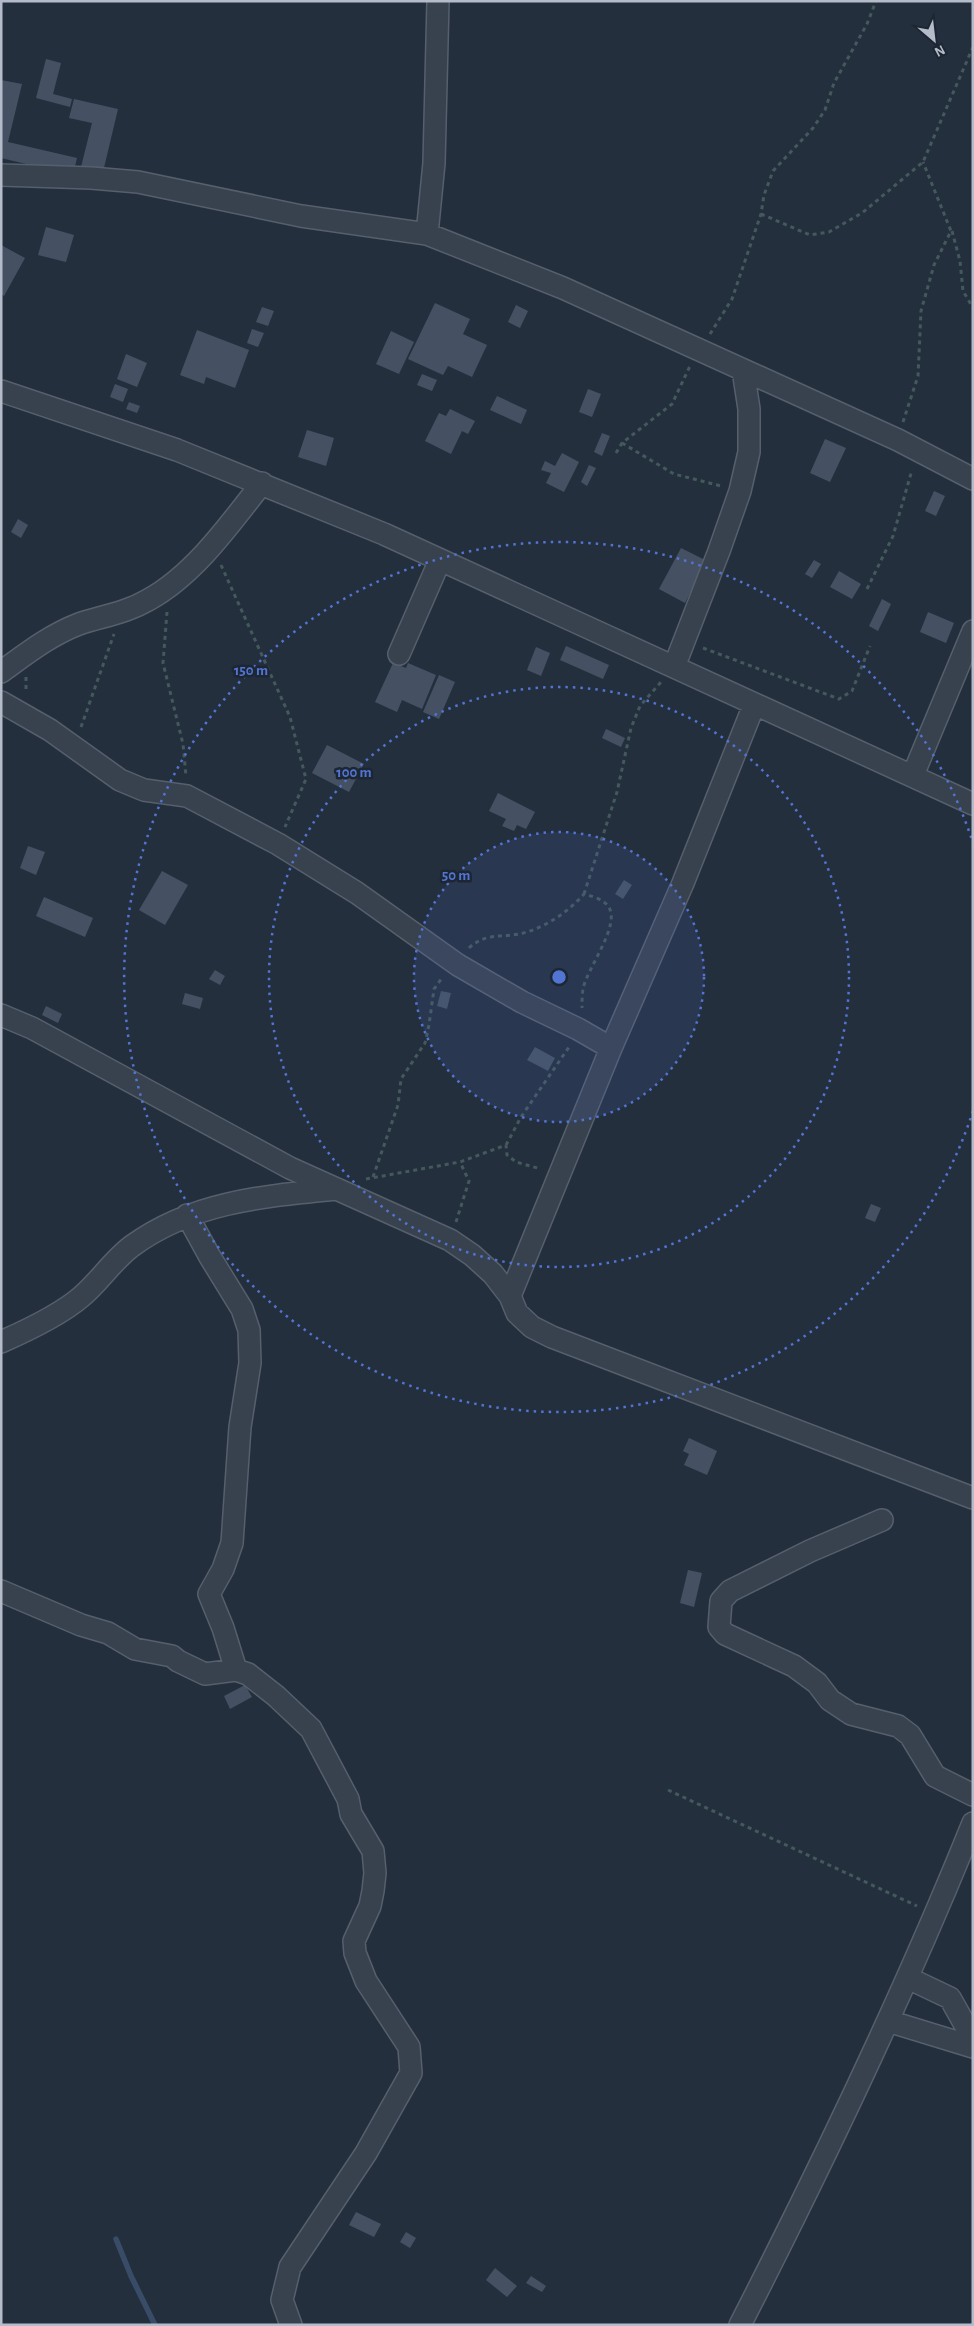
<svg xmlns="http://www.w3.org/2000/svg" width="974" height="2326" font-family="'Alegreya Sans',sans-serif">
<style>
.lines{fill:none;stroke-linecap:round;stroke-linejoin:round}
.stream{stroke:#394c67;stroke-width:5.5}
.building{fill:#455162}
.minor-casing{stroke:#565f6c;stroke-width:24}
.path{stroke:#44595c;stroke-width:3;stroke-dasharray:4 4;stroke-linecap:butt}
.minor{stroke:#38414e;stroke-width:21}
.ring{fill:none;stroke:#5274d3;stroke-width:2.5;stroke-dasharray:2.5 5}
.centre{fill:#5274d3;stroke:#1d2633;stroke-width:2.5}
.ring-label{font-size:15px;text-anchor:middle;font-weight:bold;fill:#5274d3;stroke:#1d2633;stroke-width:5;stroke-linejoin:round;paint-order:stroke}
</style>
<rect width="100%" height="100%" fill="#242f3e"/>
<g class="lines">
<!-- stream -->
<path class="stream" d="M116 2239 131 2276 155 2325"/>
</g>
<!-- building -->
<path class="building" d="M46 59 61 63 53 94 72 99 70 107 36 98Z
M1 80 22 84 8 142 77 158 73 175 1 158Z
M74 99 118 109 103 172 81 167 92 123 69 118Z
M46 227 74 235 66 262 38 255Z
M1 245 25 258 4 296 1 294Z
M435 303 470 319 463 334 487 345 472 377 448 366 443 375 408 359Z
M516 305 528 311 520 328 508 322Z
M262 307 274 311 268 326 256 322Z
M252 329 264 333 258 347 247 343Z
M197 330 249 350 235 388 206 377 204 384 180 375Z
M391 331 414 342 399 374 376 364Z
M126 354 147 363 137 387 117 379Z
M422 374 437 380 432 391 417 385Z
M115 384 128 389 123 402 110 397Z
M588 389 601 394 592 417 579 412Z
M497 396 527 410 521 424 490 410Z
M129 402 140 406 137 413 126 409Z
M450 409 475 421 468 434 462 431 451 454 425 441 439 413 446 416Z
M307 430 334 438 326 466 298 457Z
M602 433 610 436 602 456 594 452Z
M825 439 846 448 830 482 810 473Z
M562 453 579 462 564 492 546 483 551 473 541 470 545 461 555 466Z
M589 465 596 468 587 486 581 482Z
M934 491 945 496 936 516 925 511Z
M18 519 28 525 21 538 11 532Z
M681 548 707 561 685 603 659 589Z
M814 560 821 564 812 578 805 574Z
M839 571 861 584 852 599 830 587Z
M882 599 891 604 878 631 869 626Z
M928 612 954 623 946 643 920 632Z
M566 646 609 665 603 679 560 660Z
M536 647 550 653 541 676 527 670Z
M393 663 406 668 408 663 436 675 422 709 402 700 397 712 375 702Z
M439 675 455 682 439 719 423 712Z
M606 729 625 738 621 747 602 738Z
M327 745 364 764 349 792 312 773Z
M498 793 535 812 526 829 517 825 514 831 502 826 506 819 489 811Z
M28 846 45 852 36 875 20 868Z
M162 871 188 885 165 925 139 910Z
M624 880 632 885 623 899 615 894Z
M44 897 93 918 85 937 36 916Z
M215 970 225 976 220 985 209 979Z
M441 991 451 993 447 1009 437 1006Z
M185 993 203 998 200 1009 182 1004Z
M46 1006 62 1014 58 1023 42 1015Z
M535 1047 555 1058 548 1071 527 1060Z
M871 1204 881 1208 875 1222 865 1218Z
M689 1438 717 1451 707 1475 684 1465 689 1454 683 1451Z
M688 1570 702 1573 694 1607 680 1603Z
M245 1685 252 1697 230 1709 224 1696Z
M356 2212 381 2224 374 2237 349 2225Z
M406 2232 416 2238 410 2248 400 2242Z
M495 2268 517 2286 507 2297 486 2280Z
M531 2276 546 2286 542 2292 526 2283Z"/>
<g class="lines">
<defs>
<path id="minor" d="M1 175 91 178 138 182 301 216 427 234 563 288 898 440 973 479
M427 234 434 163 438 1
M1 391 177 450 384 534 973 804
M399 654 440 560
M674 667 719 551 740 491 749 452V409L743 370
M1 672C26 654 50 635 79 624 103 616 126 613 148 600 194 575 230 524 262 483
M1 702 50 730 120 780 144 790 187 796 278 844 357 893 458 965 522 1002 578 1029 611 1048
M913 775 973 631
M1 1015 32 1028 290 1168 450 1240 472 1255 493 1274 510 1296 517 1313 532 1327 552 1337 973 1498
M187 1215 210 1257 242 1309 249 1330 250 1363 240 1427 232 1543 223 1569 209 1594 223 1628 236 1670
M510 1296 611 1048 683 883 754 705
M1 1342C26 1331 60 1315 81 1297 99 1282 113 1260 132 1246 192 1202 264 1196 337 1189
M882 1520 810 1551 730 1591 721 1601 719 1627 725 1634 794 1666 817 1683 830 1700 851 1714 898 1726 910 1735 935 1776 973 1795
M1 1591 81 1625 108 1633 135 1649 172 1656 178 1661 205 1674 236 1670 248 1674 276 1696 311 1729 348 1799 351 1814 373 1851 375 1873 373 1891 370 1906 354 1941 355 1953 366 1981 409 2047 411 2073 366 2153 290 2267 282 2300 291 2325
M908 1978 950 1998 973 2039
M888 2021 973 2047
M740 2325C824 2161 904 1994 973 1823"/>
</defs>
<!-- minor casing -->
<use href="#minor" class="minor-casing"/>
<!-- path -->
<path class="path" d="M761 214 810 235 829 232 862 213 923 162 973 47
M952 231 960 261 963 291 973 308
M710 334 732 299 761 214 764 195 773 171 813 128 825 110 834 83 867 24 876 1
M903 422 918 376 921 311 934 265 951 231 923 162
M622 443 674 474 721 486
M616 453 622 443 672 404 690 366
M221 565 290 717 306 779 285 827
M867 589 893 536 912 470
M167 612 163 663 183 744 186 776
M703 648 839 699 852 691 870 646
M26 677V693
M81 727 114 634
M584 894 617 792 631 728 640 706 662 681
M469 948C487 931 505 939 527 932 549 925 569 911 584 894 591 896 603 899 608 906 622 924 587 968 583 989 582 995 582 1002 582 1008
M506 1145 521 1117 569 1047
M373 1177 398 1105 401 1079 425 1043 429 1025 434 989 442 978
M366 1179 460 1162 506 1145 507 1155 516 1162 541 1169
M456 1222 469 1181 460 1162
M668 1790 917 1906"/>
<!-- minor -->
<use href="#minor" class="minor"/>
</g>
<!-- distance rings -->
<circle cx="559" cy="977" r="145" fill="#5274d3" fill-opacity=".12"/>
<g class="ring">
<circle cx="559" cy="977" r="145"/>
<circle cx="559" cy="977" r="290"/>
<path d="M973 1111A435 435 0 1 1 973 843"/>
</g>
<circle cx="559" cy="977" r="8" class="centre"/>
<g class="ring-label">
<text x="251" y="675">150 m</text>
<text x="354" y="777">100 m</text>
<text x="456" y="880">50 m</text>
</g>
<!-- border -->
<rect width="974" height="2326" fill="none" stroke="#b4bcc9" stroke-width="5"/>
<!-- north arrow -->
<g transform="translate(934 40) rotate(152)" stroke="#1d2633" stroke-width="4" paint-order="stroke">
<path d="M0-4L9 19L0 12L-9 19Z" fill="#b4bcc9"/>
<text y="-8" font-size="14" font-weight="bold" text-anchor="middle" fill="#b4bcc9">N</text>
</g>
</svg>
